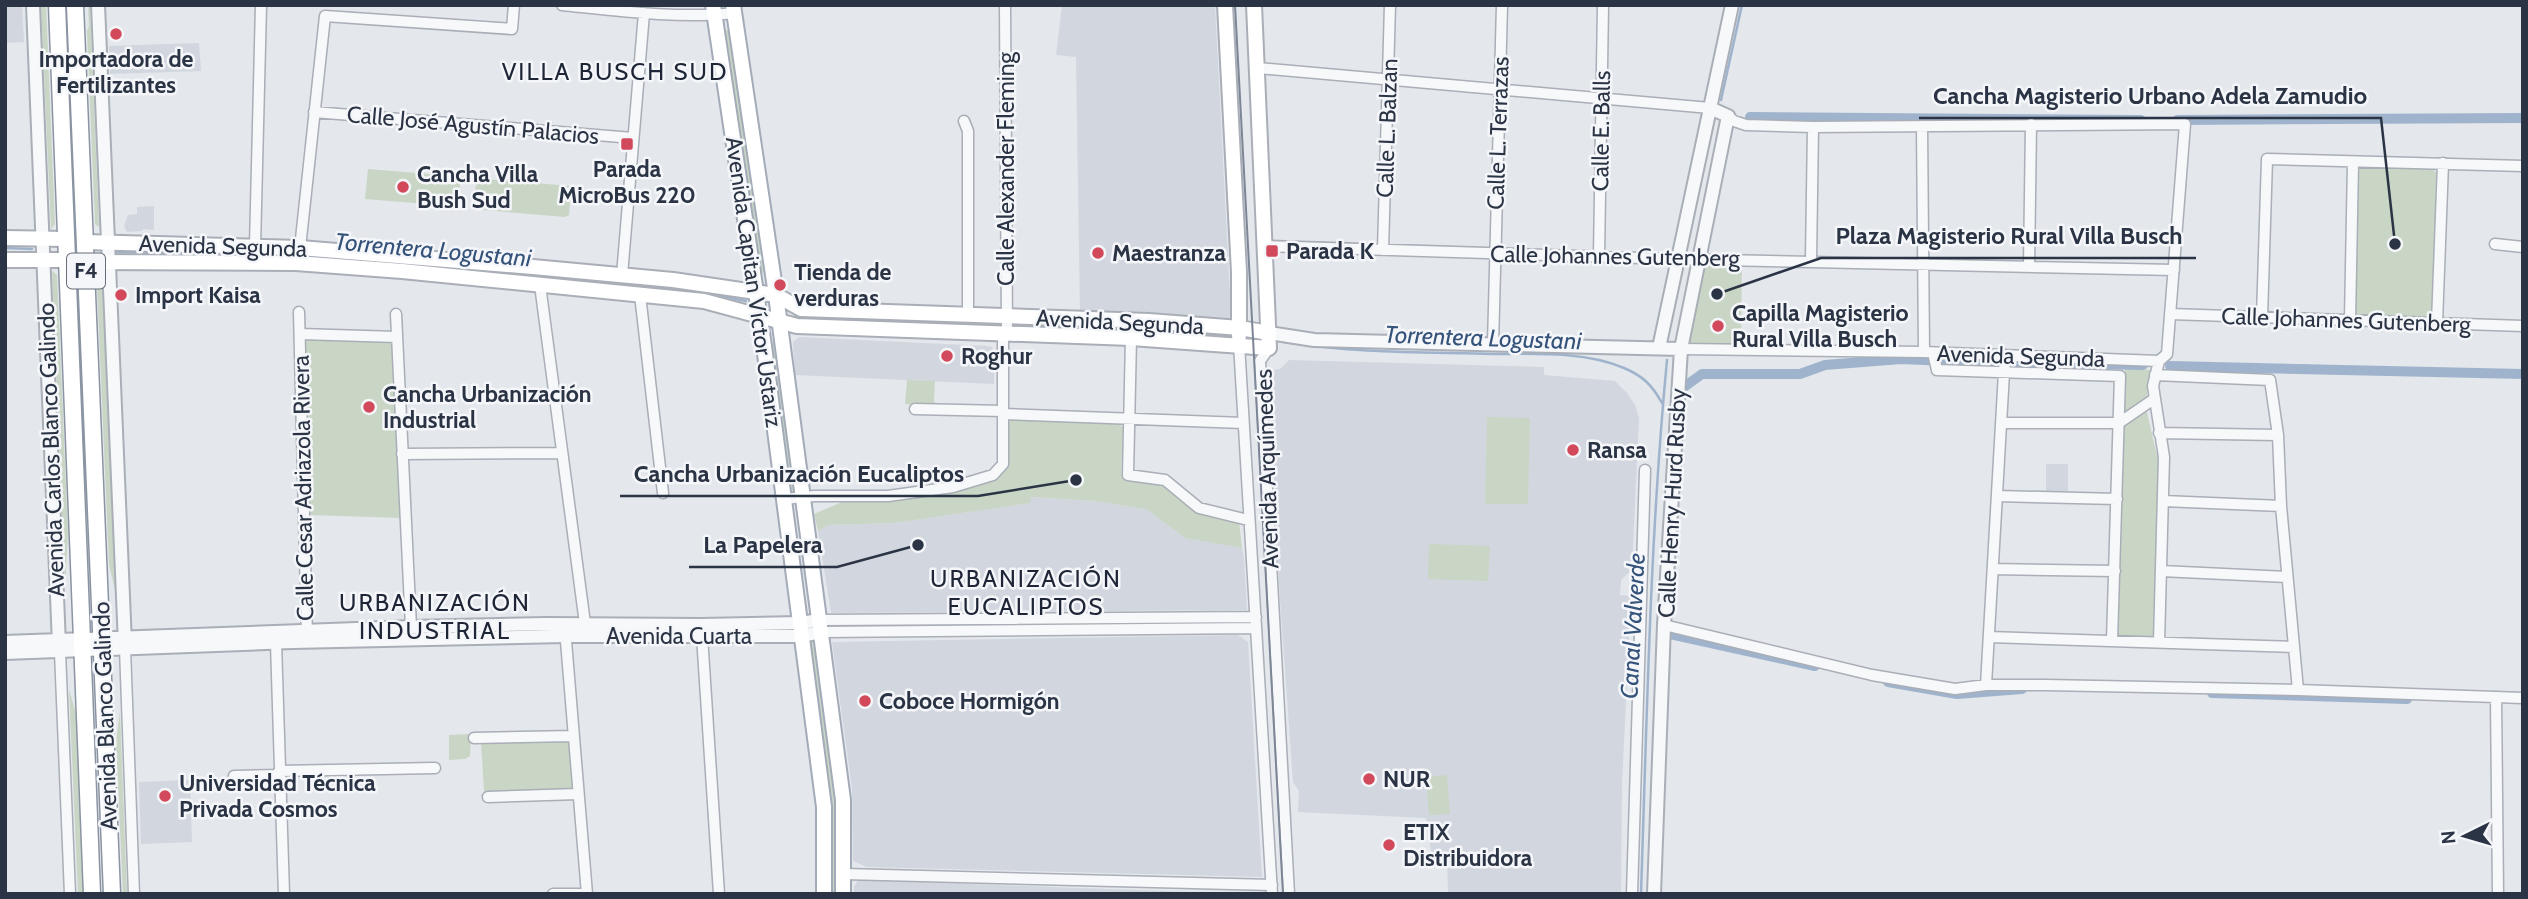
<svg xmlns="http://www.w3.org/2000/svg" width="2528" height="899" font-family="Cabin,sans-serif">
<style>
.built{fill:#d2d6de}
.green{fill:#c9d6c5}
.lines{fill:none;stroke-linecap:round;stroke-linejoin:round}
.stream{stroke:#9fb4cc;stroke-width:2.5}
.canal{stroke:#9fb4cc;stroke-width:10}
.minor-casing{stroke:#a9aeb7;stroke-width:13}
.tertiary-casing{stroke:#a9aeb7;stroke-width:16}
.secondary-casing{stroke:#a9aeb7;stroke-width:18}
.primary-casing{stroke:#a3abb8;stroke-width:18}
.trunk-casing{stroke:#8b94a3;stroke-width:19}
.minor{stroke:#f7f8fa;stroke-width:10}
.tertiary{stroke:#f7f8fa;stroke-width:12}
.secondary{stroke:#fff;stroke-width:14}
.primary{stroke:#fff;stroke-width:14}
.trunk{stroke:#fff;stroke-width:16}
.tram{stroke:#7d8696;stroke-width:2}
.poi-dot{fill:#d1495b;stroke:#f4f6f9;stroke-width:2.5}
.labels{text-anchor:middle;stroke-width:5;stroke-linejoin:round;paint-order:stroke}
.shield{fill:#f4f6f9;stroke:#676e7b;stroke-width:2}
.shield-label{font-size:21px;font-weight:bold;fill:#2b3445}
.poi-label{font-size:23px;font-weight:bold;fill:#2b3445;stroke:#f4f6f9;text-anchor:start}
.street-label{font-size:23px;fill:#2b3445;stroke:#f4f6f9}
.neighbourhood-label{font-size:24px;letter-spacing:2px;fill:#1d2536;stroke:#f4f6f9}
.water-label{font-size:24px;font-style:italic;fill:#34527a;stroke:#f4f6f9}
.leader{fill:none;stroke:#2b3445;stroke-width:2.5}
.callout-dot{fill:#2b3445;stroke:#f4f6f9;stroke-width:2.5}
.callout-label{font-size:24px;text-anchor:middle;font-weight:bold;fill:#2b3445;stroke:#f4f6f9;stroke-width:5;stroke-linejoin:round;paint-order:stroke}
</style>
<rect width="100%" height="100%" fill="#e4e7ec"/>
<!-- built -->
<path class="built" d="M5 5H22L24 42 5 43Z
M1062 5H1215L1231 316 1229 318 1080 313 1076 57 1056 55Z
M199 43 201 71 110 74 109 46Z
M154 206V230L143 229 142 231 127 232 124 226 128 215 137 214V207Z
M799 337 987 346 992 347 994 355V384L795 375 793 342Z
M1289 360 1544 367V375L1615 381 1627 393 1635 405 1639 418 1632 569 1621 580 1620 595 1631 596 1622 784 1621 894H1448L1447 859 1432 858 1426 818 1298 812 1299 791 1293 782 1279 585 1268 371 1280 369Z
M2046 464H2068V491H2046Z
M1030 497 1095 501 1146 509 1185 538 1242 548 1244 557 1247 610 831 613 818 531 828 525 895 523 1029 503Z
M1238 635 1248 642 1262 877 867 867 853 861 852 788 832 642Z
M190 780 192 842 141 844 139 782Z
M858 880 1247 894H854V887Z"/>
<!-- green -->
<path class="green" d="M41 5H46L55 224 51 229Z
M64 5H68L89 508H84Z
M88 5H90L99 227 95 224 87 31 89 26Z
M727 30H731L767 270 763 273 760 272 724 31Z
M2364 167 2429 168 2436 172 2433 312 2427 317 2354 315 2357 176 2359 170Z
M368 169 467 177V180L460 184 459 199 465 203 464 207 365 199Z
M473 178 571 186 569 215 565 217 471 209V204L474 203 476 184 473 182Z
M1707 263H1742L1741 344H1692L1687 342 1700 268Z
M52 271 57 275 68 534 65 588Z
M102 282 116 594 109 565 97 286Z
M310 339 387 340 395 349 402 518 309 515 305 342Z
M773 342H776L795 493 790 494 770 343Z
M2125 368 2152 370 2147 392V413L2158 460 2154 636H2117Z
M907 380 935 381 934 401 937 406 905 404Z
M1487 417 1530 418 1528 504H1485Z
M1011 420 1119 424 1123 427 1121 473 1123 478 1163 483 1202 514 1239 522 1242 548 1185 538 1146 509 1095 501 1031 497 1030 503 895 523 828 525 818 531 814 514 842 502 882 500 991 481C1014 470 1007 444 1008 423Z
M1429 544 1490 546 1488 581 1428 579Z
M816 638 838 798 839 894H830L807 641Z
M69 689 76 714 84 894H78Z
M120 712 127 894H123L116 742Z
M471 734 470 756 465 759 449 760V735Z
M568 740 573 790 484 792 481 742Z
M1447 775 1450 814 1429 815 1426 777Z"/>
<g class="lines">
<!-- stream -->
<path class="stream" d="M1721 100 1742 5
M5 248 32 249
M115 252 297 256 363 261
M415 265 679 288 746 301
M805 316 999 325
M1016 326 1137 330
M1159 331 1232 335
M1284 342C1353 353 1423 352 1492 354 1534 354 1584 351 1624 368 1643 376 1652 385 1662 403
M1641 894C1647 716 1650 537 1667 360"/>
<!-- canal -->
<path class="canal" d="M1750 117 2141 120
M2177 120 2523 118
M2011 362 2143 365
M2170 366 2523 374
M1684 387 1702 374H1800L1825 365 1901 359 1994 363
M1670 634 1815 666
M1888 682 1957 694 2022 689
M2212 693 2407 699"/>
<defs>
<path id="minor" d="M562 5C619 11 678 19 735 13
M1005 5 1007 333
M1258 68 1710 108
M314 112 633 138
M1728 116 1734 121 1746 125 1813 127 2185 124 2167 354 2159 361
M964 121 968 131V315
M1922 126 1924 352
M2495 244 2523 247
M255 246 261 5
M1266 246 1672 259 2174 270
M300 248 325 16 512 29 514 5
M1383 250 1390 5
M1599 256 1603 5
M1811 260 1813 127
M2029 267 2031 124
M622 275 644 13
M540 285 586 631
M640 295 663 493
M299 312 307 638
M396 314 411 627
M2170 314 2523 326
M2262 317 2267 159 2523 166
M2350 320 2353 163
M2437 323 2443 163
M300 334 397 337
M1131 338 1128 475 1165 480 1199 508 1248 520
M1239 344 1272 894
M1493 345 1502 5
M1269 348 1260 361 1289 894
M1681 349 1924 352 2159 361
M1933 353 1937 370 2120 376 2112 641
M2159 361 2153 386 2164 457 2159 642
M2155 375 2270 380 2278 435 2281 506 2298 690
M915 409 1003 411
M1003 414 1243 423
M2001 423H2119L2154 399
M2159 433 2278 435
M402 454 561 453
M1997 496 2117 499
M784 499 814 496H888L953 487 993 475 1003 464V333
M2163 501 2281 506
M1993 569 2115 571
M2161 571 2287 577
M820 620 1256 617
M1664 625 1872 675 1955 689 1986 685H2045L2298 690 2523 698
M565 629 587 894
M821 632 1256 628
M702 636 719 894
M1989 637 2294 647
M276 643 284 894
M125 648 134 894
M60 652 70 894
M1986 685 2005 355
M2496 697 2498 894
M474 738 573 736
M279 771 435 768
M234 776 279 775
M488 797 578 794
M844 874 1272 885
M553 894H582
M1632 894 1645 470"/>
<path id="tertiary" d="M33 5 59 645
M98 5 125 644
M1269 333 1314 340 1681 349
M1659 348 1732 5
M5 642 411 627 546 624 701 625 800 623 820 620
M5 653 292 642 565 636H801L821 632
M1654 894 1664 625 1681 349 1728 116 1710 108"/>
<path id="secondary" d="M1225 5 1239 272V336
M5 238 66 239
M85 242 300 248 533 267 673 280 776 295 801 309 1149 321 1240 328 1269 333
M5 260H67
M86 262 296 263 402 271 704 301 797 326 1131 338 1269 348 1254 5"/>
<path id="primary" d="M713 5 764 346 824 807V894
M733 5 776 295 843 800V894"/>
<path id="trunk" d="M57 5 92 894
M75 5 112 894"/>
</defs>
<!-- minor casing -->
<use href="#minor" class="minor-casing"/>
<!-- tertiary casing -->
<use href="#tertiary" class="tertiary-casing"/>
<!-- secondary casing -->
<use href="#secondary" class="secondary-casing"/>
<!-- primary casing -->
<use href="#primary" class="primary-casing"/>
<!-- trunk casing -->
<use href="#trunk" class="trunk-casing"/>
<!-- minor -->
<use href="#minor" class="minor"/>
<!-- tertiary -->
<use href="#tertiary" class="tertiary"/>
<!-- secondary -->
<use href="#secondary" class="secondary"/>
<!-- primary -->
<use href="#primary" class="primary"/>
<!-- trunk -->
<use href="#trunk" class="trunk"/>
<!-- tram -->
<path class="tram" d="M1235 5 1283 894"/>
</g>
<!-- markers -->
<g class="poi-dot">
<circle cx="116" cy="34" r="7"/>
<rect x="620" y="137" width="14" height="14" rx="3.5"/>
<circle cx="403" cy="187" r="7"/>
<rect x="1265" y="244" width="14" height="14" rx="3.5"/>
<circle cx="1098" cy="253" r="7"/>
<circle cx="780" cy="285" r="7"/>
<circle cx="121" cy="295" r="7"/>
<circle cx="1718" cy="326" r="7"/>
<circle cx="947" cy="356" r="7"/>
<circle cx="369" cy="407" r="7"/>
<circle cx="1573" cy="450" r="7"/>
<circle cx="865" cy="701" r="7"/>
<circle cx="1369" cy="779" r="7"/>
<circle cx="165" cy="796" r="7"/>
<circle cx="1389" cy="845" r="7"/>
</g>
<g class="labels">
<!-- shield labels -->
<rect class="shield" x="67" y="253.5" width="38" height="35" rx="5"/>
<g class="shield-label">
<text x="86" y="278">F4</text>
</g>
<!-- poi labels -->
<g class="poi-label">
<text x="116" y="67" text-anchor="middle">Importadora de<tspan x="116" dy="26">Fertilizantes</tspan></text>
<text x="627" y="177" text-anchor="middle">Parada<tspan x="627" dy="26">MicroBus 220</tspan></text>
<text x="417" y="182">Cancha Villa<tspan x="417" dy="26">Bush Sud</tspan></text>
<text x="1286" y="259">Parada K</text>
<text x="1112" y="261">Maestranza</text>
<text x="794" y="280">Tienda de<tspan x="794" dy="26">verduras</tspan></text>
<text x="135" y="303">Import Kaisa</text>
<text x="1732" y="321">Capilla Magisterio<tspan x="1732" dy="26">Rural Villa Busch</tspan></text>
<text x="961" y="364">Roghur</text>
<text x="383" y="402">Cancha Urbanización<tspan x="383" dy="26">Industrial</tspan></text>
<text x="1587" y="458">Ransa</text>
<text x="879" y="709">Coboce Hormigón</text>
<text x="1383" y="787">NUR</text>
<text x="179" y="791">Universidad Técnica<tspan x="179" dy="26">Privada Cosmos</tspan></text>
<text x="1403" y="840">ETIX<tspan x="1403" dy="26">Distribuidora</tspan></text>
</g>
<!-- street labels -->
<g class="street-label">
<text transform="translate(473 125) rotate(5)" y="8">Calle José Agustín Palacios</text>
<text transform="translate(1387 128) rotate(-88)" y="8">Calle L. Balzan</text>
<text transform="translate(1601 131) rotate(-89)" y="8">Calle E. Balls</text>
<text transform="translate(1498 133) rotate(-88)" y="8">Calle L. Terrazas</text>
<text transform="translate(1006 169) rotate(-90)" y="8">Calle Alexander Fleming</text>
<text transform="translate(223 246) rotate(2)" y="8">Avenida Segunda</text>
<text transform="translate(1615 256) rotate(1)" y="8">Calle Johannes Gutenberg</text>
<text transform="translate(754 282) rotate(82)" y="8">Avenida Capitan Víctor Ustariz</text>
<text transform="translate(2346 320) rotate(2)" y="8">Calle Johannes Gutenberg</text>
<text transform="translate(1120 322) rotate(3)" y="8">Avenida Segunda</text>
<text transform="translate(2021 356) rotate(2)" y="8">Avenida Segunda</text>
<text transform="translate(51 450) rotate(-92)" y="8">Avenida Carlos Blanco Galindo</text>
<text transform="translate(1267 469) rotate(-92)" y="8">Avenida Arquímedes</text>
<text transform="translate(303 488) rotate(-91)" y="8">Calle Cesar Adriazola Rivera</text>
<text transform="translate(1672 503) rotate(-87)" y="8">Calle Henry Hurd Rusby</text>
<text x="679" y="644">Avenida Cuarta</text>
<text transform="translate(105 716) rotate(-92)" y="8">Avenida Blanco Galindo</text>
</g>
<!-- neighbourhood labels -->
<g class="neighbourhood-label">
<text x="615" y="80">VILLA BUSCH SUD</text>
<text x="1026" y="587">URBANIZACIÓN<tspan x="1026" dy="28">EUCALIPTOS</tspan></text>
<text x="435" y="611">URBANIZACIÓN<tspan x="435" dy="28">INDUSTRIAL</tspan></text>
</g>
<!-- water labels -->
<g class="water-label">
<text transform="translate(433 250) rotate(5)" y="8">Torrentera Logustani</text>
<text transform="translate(1483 338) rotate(2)" y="8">Torrentera Logustani</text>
<text transform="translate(1633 626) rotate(-87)" y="8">Canal Valverde</text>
</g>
</g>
<!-- callouts -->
<path class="leader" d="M2395 244L2381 118H1919M1717 294L1821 258H2196M1076 480L978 496H620M918 545L837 567H689"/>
<g class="callout-dot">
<circle cx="2395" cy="244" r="7"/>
<circle cx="1717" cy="294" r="7"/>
<circle cx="1076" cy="480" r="7"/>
<circle cx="918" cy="545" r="7"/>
</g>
<g class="callout-label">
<text x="2150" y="104">Cancha Magisterio Urbano Adela Zamudio</text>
<text x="2009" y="244">Plaza Magisterio Rural Villa Busch</text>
<text x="799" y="482">Cancha Urbanización Eucaliptos</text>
<text x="763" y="553">La Papelera</text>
</g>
<!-- border -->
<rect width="2528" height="899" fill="none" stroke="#2b3445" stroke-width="14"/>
<!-- north arrow -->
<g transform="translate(2465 836) rotate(265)" stroke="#f4f6f9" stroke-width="5" paint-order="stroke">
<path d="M0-5L12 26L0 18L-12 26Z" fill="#2b3445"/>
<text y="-10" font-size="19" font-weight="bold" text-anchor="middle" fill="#2b3445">N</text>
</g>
</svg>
